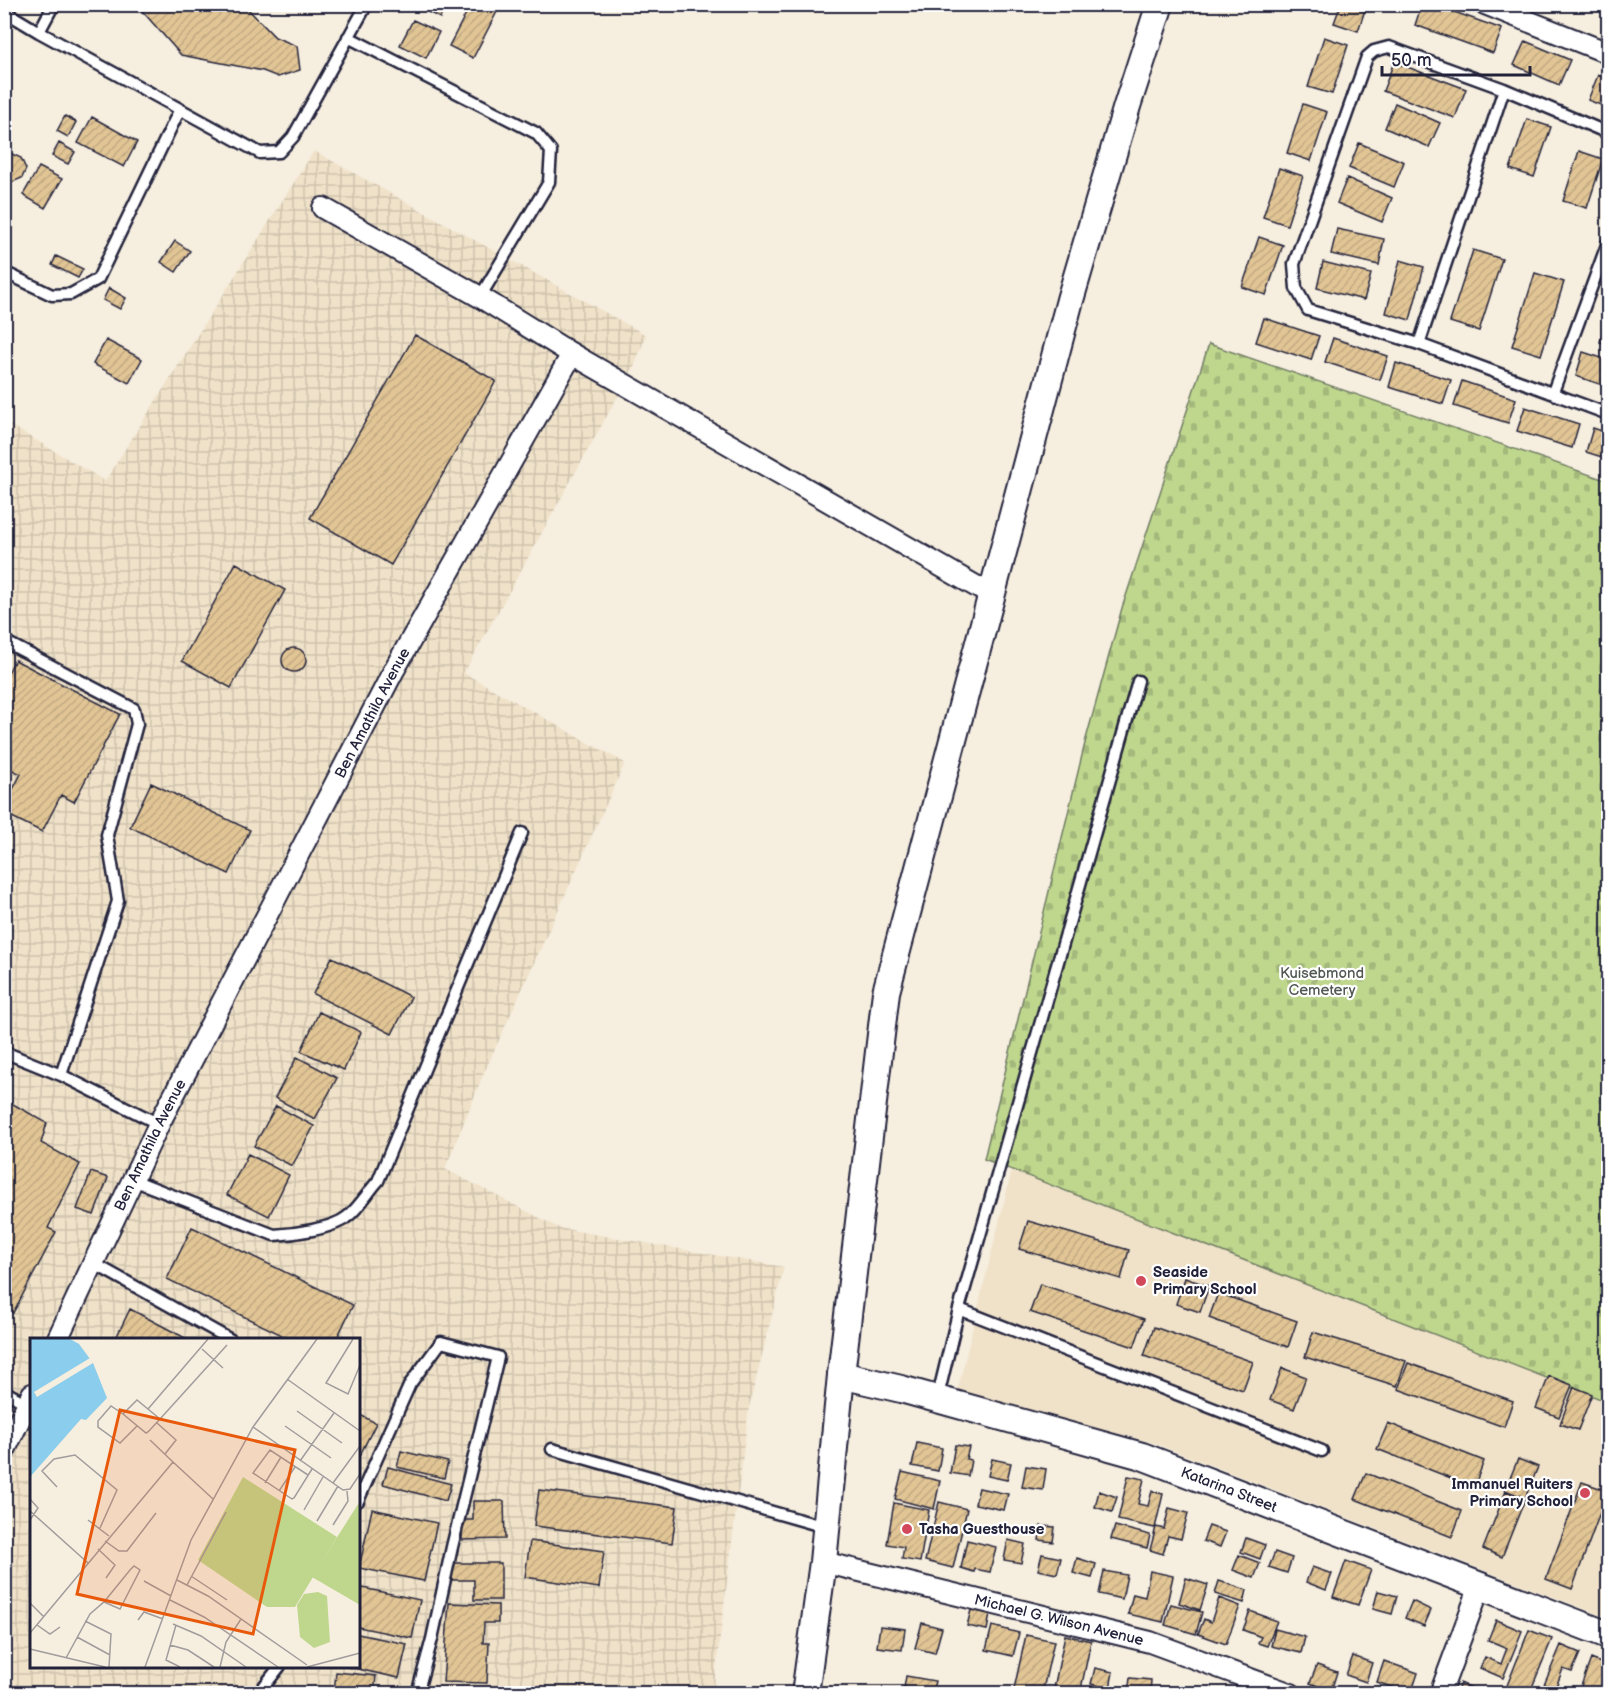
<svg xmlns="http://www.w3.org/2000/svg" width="1613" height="1698" font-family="'Balsamiq Sans',sans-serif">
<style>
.built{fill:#f0e2c9}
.industrial{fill:url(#industrial-grid);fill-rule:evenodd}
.cemetery{fill:url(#cemetery-stones);stroke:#707c64;stroke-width:1.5}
.building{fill:url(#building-hatch);stroke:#22223b;stroke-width:1.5}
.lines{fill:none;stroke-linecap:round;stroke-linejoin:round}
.service-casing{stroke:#22223b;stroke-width:15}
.minor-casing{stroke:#22223b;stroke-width:24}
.tertiary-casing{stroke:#22223b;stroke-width:30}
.service{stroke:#fff;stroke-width:10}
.minor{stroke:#fff;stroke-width:20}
.tertiary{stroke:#fff;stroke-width:26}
.poi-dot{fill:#d1495b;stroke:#fff;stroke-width:2}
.labels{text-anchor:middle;stroke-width:4.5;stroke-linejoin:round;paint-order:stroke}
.street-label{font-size:15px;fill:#22223b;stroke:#fff}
.park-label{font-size:15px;fill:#515854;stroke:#fff}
.poi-label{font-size:15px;font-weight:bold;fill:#22223b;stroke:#fff;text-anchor:start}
.inset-road{fill:none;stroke:#a19c9d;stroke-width:1.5}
.view{fill:#e8590c;fill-opacity:0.15;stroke:#e8590c;stroke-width:3}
.inset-edge{fill:none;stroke:#22223b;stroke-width:3}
</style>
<defs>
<pattern id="industrial-grid" width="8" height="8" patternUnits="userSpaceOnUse" patternTransform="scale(1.5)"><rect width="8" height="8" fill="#f0e2c9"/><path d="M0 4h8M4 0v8" fill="none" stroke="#cec2ae"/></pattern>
<pattern id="cemetery-stones" width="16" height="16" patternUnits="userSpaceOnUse" patternTransform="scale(1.5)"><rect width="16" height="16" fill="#bfd78d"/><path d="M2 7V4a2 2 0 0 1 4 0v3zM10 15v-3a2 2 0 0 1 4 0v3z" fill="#a4b87b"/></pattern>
<pattern id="building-hatch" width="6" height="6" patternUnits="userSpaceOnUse" patternTransform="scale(1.5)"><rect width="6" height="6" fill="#e1c595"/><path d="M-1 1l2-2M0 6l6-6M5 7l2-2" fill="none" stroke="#c1a981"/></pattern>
</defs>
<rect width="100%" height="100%" fill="#f6eedf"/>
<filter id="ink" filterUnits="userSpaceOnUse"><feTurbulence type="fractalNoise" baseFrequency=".0167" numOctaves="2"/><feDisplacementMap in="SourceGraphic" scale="12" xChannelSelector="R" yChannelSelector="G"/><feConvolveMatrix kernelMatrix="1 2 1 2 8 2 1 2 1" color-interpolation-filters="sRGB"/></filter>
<g filter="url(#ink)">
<!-- built -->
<path class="built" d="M1012 1170 1608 1402V1618L1151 1442 957 1392Z"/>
<!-- industrial -->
<path class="industrial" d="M314 151 646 335 634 367 464 673 625 763 484 1073 445 1169 559 1228 784 1267 749 1407 713 1693 5 1694V422L105 481ZM32 1340H358V1666H32Z"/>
<!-- cemetery -->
<path class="cemetery" d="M1209 344 1608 481V1402L984 1159 1086 739 1122 608Z"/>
<!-- building -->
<path class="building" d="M136 4H243L275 37 297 46 300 70 278 77 263 71 181 55Z
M419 4H447L440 18 418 7Z
M471 4H501L473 58 449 46Z
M1341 4H1367L1358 31 1334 23Z
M1422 4H1432L1502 29 1493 53 1415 25Z
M413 20 439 32 426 58 400 45Z
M1324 37 1348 45 1332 94 1308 87Z
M1525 41 1570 60 1559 85 1514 65Z
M1394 62 1466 89 1455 118 1383 91Z
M1598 75 1608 80V108L1588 100Z
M1395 103 1440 123 1429 147 1385 128Z
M1303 104 1327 112 1311 161 1287 153Z
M65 116 76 122 68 137 57 131Z
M92 117 137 142 124 167 78 143Z
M1527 119 1551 127 1534 177 1510 169Z
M59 143 75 152 68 164 52 156Z
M1359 143 1404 162 1394 187 1349 168Z
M1579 151 1603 159 1587 208 1563 201Z
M12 154 21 158 26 169 22 178 10 183 4 181V156Z
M39 167 62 179 45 208 23 195Z
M1279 168 1303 176 1287 225 1263 217Z
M1347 178 1392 198 1382 222 1337 203Z
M1337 229 1384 239 1379 265 1331 254Z
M1259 237 1283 245 1266 295 1242 287Z
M175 241 190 251 176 272 161 262Z
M1473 250 1502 259 1479 331 1450 322Z
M56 256 83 269 78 278 52 265Z
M1400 260 1424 267 1410 320 1386 313Z
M1323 262 1371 274 1364 300 1317 288Z
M1535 273 1564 282 1541 355 1512 346Z
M109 288 126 298 120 309 103 300Z
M1608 315V345L1600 342Z
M1264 318 1319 336 1311 360 1256 342Z
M415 335 496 381 391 565 310 518Z
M1333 338 1388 356 1380 380 1325 362Z
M106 340 142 359 129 383 93 364Z
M1583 352 1608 360V387L1576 376Z
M1396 363 1451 380 1443 404 1389 387Z
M1462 381 1516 399 1508 423 1454 406Z
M1525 407 1579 424 1572 448 1517 431Z
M1593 428 1608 433V459L1586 452Z
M236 563 285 590 231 688 182 661Z
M282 660a12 12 0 1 1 24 0a12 12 0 1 1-24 0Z
M15 660 120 714 74 802 61 795 42 832 4 813V806L21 774 4 766V680Z
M151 783 250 830 229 874 130 827Z
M332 957 411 997 392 1034 313 994Z
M319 1012 361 1032 344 1070 301 1051Z
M297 1057 337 1078 315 1119 275 1098Z
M4 1099 47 1123 41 1143 80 1164 48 1228 56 1232 13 1313 4 1308Z
M276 1106 314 1126 292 1166 254 1146Z
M248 1154 289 1175 269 1216 227 1195Z
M91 1172 108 1178 94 1215 77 1209Z
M1028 1221 1129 1250 1121 1279 1019 1249Z
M192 1227 353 1305 336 1340H292L167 1279Z
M1185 1278 1209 1286 1200 1312 1176 1304Z
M1040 1284 1144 1319 1134 1347 1030 1312Z
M1218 1293 1297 1321 1288 1347 1209 1318Z
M130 1309 189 1340H115Z
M1154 1327 1253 1362 1243 1390 1144 1356Z
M1313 1332 1406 1361 1397 1386 1305 1357Z
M1408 1363 1513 1401 1504 1427 1398 1389Z
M1282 1368 1306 1377 1294 1409 1270 1400Z
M1549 1376 1572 1385 1559 1417 1536 1408Z
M1574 1387 1592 1394 1578 1430 1560 1424Z
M358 1414 376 1423 360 1455 358 1454Z
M1388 1423 1484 1461 1474 1487 1377 1449Z
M917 1443 942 1448 938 1471 912 1466Z
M955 1445 969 1447 966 1459 971 1460 968 1476 950 1473Z
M401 1451 448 1462 444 1478 397 1467Z
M992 1459 1011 1463 1007 1480 988 1476Z
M1518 1459 1538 1467 1525 1498 1505 1490Z
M1026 1466 1046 1469 1043 1490 1022 1487Z
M388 1467 451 1484 446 1501 383 1484Z
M902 1472 940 1481 934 1509 895 1499Z
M1366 1473 1462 1511 1452 1537 1355 1499Z
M1128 1476 1144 1479 1138 1504 1148 1506 1152 1491 1163 1494 1155 1528 1118 1520Z
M1582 1482 1608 1491 1572 1589 1546 1579Z
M979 1488 1008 1494 1004 1510 975 1504Z
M539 1490 677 1507 672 1543 534 1526Z
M1099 1491 1117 1497 1112 1512 1095 1507Z
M1506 1491 1525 1499 1502 1557 1483 1549Z
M473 1501H504L505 1539 462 1540V1520H473Z
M939 1502 967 1509 953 1568 925 1561Z
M894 1503 929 1510 920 1562 902 1559 904 1547 887 1544Z
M1169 1508 1188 1513 1181 1539 1168 1536 1163 1554 1150 1550 1156 1527 1164 1529Z
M372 1509 437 1523 424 1581 359 1568Z
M1041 1526 1055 1527 1053 1542 1039 1540Z
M1115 1526 1150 1535 1147 1548 1111 1539Z
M1209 1526 1226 1532 1220 1547 1203 1541Z
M1246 1538 1265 1545 1260 1559 1241 1552Z
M967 1540 996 1547 990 1572 975 1569 974 1572 961 1568Z
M1008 1540 1025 1544 1021 1563 1004 1560Z
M530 1541 604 1551 599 1588 525 1577Z
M1275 1552 1292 1558 1287 1573 1269 1567Z
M1042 1554 1061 1558 1057 1574 1038 1570Z
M1239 1555 1260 1563 1254 1578 1233 1570Z
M1077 1558 1096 1564 1092 1578 1073 1573Z
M1346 1561 1371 1570 1358 1605 1333 1597Z
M452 1563H501V1600H474V1580H452Z
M1312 1567 1332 1574 1326 1590 1306 1582Z
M1104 1571 1127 1575 1122 1599 1099 1594Z
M1150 1571 1173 1576 1163 1622 1128 1614 1133 1594 1145 1597Z
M1186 1578 1208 1585 1200 1610 1179 1603Z
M1219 1581 1247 1590 1244 1603 1215 1594Z
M358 1587 420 1600 412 1638 358 1627Z
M1378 1591 1397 1596 1392 1614 1373 1609Z
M1219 1598 1240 1606 1226 1644 1198 1634 1204 1619 1211 1622Z
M1412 1601 1431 1610 1424 1626 1405 1618Z
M449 1603 498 1605V1623H484L483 1643H489L487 1683 443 1682Z
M1171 1604 1202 1612 1196 1634 1165 1625Z
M971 1610 990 1614 987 1630 967 1626Z
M1250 1611 1277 1621 1267 1646 1258 1643 1261 1637 1243 1630Z
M1496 1620 1522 1631 1503 1678 1480 1668 1485 1657 1501 1664 1507 1648 1488 1640Z
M922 1623 942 1628 935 1653 915 1648Z
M880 1626 905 1629 902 1650 877 1647Z
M992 1626 1019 1633 1013 1656 986 1650Z
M1275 1629 1305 1637 1301 1653 1271 1646Z
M1529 1630 1552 1639 1530 1692 1521 1689 1519 1693 1506 1688Z
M358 1634 407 1644 399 1678 344 1666H358Z
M1026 1635 1054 1641 1042 1694 1014 1689Z
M1065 1635 1091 1641 1080 1694 1053 1693Z
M1561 1645 1580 1653 1572 1672 1563 1669 1555 1689 1544 1685Z
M1353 1656 1372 1663 1366 1682 1346 1675Z
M1591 1659 1608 1666V1679L1603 1694H1578Z
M1384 1661 1418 1673 1411 1694 1377 1682Z
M1317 1665 1337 1672 1331 1691 1310 1683Z
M1095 1668 1113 1672 1110 1688 1091 1684Z
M336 1672 376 1676 374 1694H334Z
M906 1676 935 1681 932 1694H903Z
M1130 1678 1151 1680 1150 1694H1128Z
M1460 1683 1487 1694H1456Z"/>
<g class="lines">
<defs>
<path id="service" d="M54 4 39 32 260 153 279 152 293 137 367 4
M4 11 39 32
M348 37 536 133 551 151 549 182 480 297
M1608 133 1504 89 1389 47 1374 51 1367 57 1294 264 1296 288 1308 310 1419 344 1608 414
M4 272 52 295 71 294 98 279 180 109
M1419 344 1504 89
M1553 392 1608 242
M4 641 134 709 137 724 107 835 118 901 61 1075
M4 1052 61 1075 159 1124
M133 1180 274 1235C293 1234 332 1229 347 1217 359 1208 368 1192 378 1181L522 833
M93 1263 231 1340
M959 1309 1322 1451
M4 1391 27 1404
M937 1400 959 1309 1138 681
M552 1449 825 1527
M358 1501 410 1384 441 1342 498 1357 452 1547 432 1639 417 1694
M258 1694 280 1666"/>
<g id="minor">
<path d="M1485 4 1608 53"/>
<path d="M572 354 993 596"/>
<path id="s1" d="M57 1340 159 1124 394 670 572 354 480 297 323 208"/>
<path d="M4 1452 32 1394"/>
<path id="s2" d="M823 1562 1150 1642 1291 1694"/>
<path d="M1440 1694 1480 1586"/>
</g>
<g id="tertiary">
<path id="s3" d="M841 1375 901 1389 1142 1456 1608 1635"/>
<path d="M805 1694 823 1562 841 1375 886 992 1070 300 1127 106 1160 4"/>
</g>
</defs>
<!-- service casing -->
<use href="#service" class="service-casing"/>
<!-- minor casing -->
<use href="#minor" class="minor-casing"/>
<!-- tertiary casing -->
<use href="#tertiary" class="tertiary-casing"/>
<!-- service -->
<use href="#service" class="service"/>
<!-- minor -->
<use href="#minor" class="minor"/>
<!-- tertiary -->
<use href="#tertiary" class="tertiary"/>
</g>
</g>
<!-- markers -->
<g class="poi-dot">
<circle cx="1141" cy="1281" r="6"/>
<circle cx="1585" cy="1493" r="6"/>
<circle cx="907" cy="1529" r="6"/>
</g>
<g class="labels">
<!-- street labels -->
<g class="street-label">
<text dy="5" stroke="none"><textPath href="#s1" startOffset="702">Ben Amathila Avenue</textPath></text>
<text dy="5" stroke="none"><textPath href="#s1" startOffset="216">Ben Amathila Avenue</textPath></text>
<text dy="5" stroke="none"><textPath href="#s3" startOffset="405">Katarina Street</textPath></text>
<text dy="5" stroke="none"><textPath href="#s2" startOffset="243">Michael G. Wilson Avenue</textPath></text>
</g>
<!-- park labels -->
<g class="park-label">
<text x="1322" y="978">Kuisebmond<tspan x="1322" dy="17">Cemetery</tspan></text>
</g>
<!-- poi labels -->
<g class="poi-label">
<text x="1153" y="1277">Seaside<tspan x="1153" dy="17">Primary School</tspan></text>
<text x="1573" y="1489" text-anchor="end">Immanuel Ruiters<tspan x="1573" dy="17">Primary School</tspan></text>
<text x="919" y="1534">Tasha Guesthouse</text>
</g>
</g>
<!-- overview -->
<g transform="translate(30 1338)">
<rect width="330" height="330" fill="#f6eedf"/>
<path d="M213 139 307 199 265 269H237L168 222Z" fill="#bfd78d"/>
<path d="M330 163V267L282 239Z" fill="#bfd78d"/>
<path d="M330 169V197L317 189ZM311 205 330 214 329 234 303 221ZM286 233a8 8 0 1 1 16 0a8 8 0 1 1-16 0ZM288 254 297 258 300 304 284 310 270 299 267 267 274 256Z" fill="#bfd78d"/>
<path d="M0 1H40L49 6 63 25 77 60 56 82 51 81 0 139Z" fill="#8bcdec"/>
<path d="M60 20 63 25 7 59 4 54Z" fill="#f6eedf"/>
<path class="inset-road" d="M323 1 296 45 318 56 330 27M172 11 193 30M257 41 330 93M118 71 178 1M267 73 312 105M93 76 81 68 68 83V89L90 105 107 88M130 81 107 62 93 76 116 95 118 94 130 81 197 7M127 85 146 102 135 116M255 88 301 120M223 89 313 152 320 151 330 136M270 123 304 75M143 124 183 161M278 137 240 112 223 135 262 161 264 160 282 131M235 145 251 119M303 145 330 108M27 149 12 133 24 121 45 117 87 152 70 190M249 153 265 129M0 161 8 170 0 182M274 172 293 139M0 173 58 225M58 182 79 198M287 183 308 148M303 187 318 163 317 153M75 203 89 213H97L126 175M68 211 85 227 76 240M161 238 197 262M147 242 178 258 277 327M114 243 141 258M157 247 196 174M140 262 174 279 248 329M0 265 14 279M108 282 114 274 133 281M55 283 81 296 79 329M143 286 171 298 216 329M7 287 20 296 30 289M146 287 136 322 150 329M0 295 143 124 120 102M47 299 80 317M140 307 158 312 184 329M0 311 75 329M36 320 60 276 74 264 90 271 110 232 104 228 100 232 74 264M115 329 161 202 223 89 287 1M190 329 196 304 211 281M277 329 330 315"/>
<path class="view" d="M90 72 265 112 223 296 47 256Z"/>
<rect width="330" height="330" class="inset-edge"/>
</g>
<!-- margin -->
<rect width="1613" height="1698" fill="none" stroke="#fff" stroke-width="24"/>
<rect x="12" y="12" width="1589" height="1674" fill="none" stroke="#22223b" stroke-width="2" filter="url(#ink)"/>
<!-- scale -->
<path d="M1382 66v9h148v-9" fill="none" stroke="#22223b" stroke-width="3"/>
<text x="1391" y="66" font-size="18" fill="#22223b" stroke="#ffffff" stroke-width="4.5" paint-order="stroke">50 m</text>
</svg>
